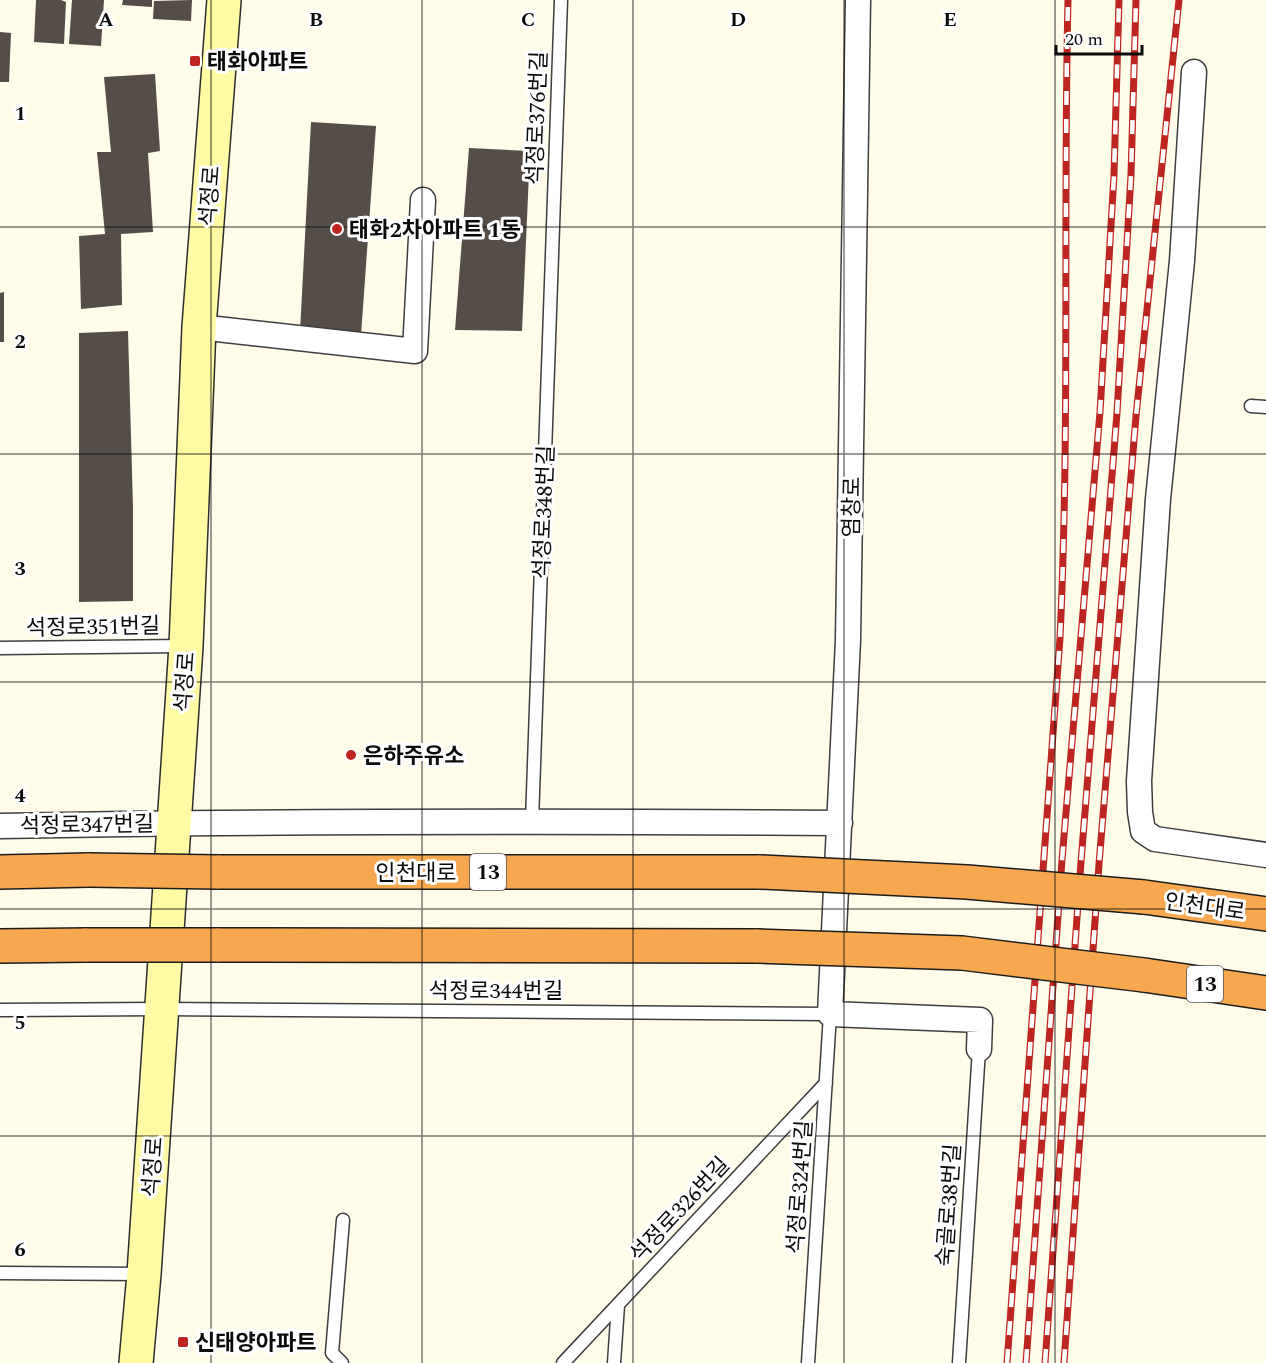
<svg xmlns="http://www.w3.org/2000/svg" width="1266" height="1363" font-family="Spectral,'Noto Sans KR',serif">
<style>
.building{fill:#544d48}
.lines{fill:none;stroke-linecap:round;stroke-linejoin:round}
.lane-casing{stroke:#3e3e3e;stroke-width:15}
.street-casing{stroke:#3e3e3e;stroke-width:27}
.secondary-casing{stroke:#2d2d2d;stroke-width:36}
.highway-casing{stroke:#1c1c1c;stroke-width:36}
.lane{stroke:#fff;stroke-width:12}
.street{stroke:#fff;stroke-width:24}
.secondary{stroke:#fffba5;stroke-width:33}
.highway{stroke:#f7a84f;stroke-width:33}
.rail-casing{stroke:#bd2521;stroke-width:7}
.rail{stroke:#fff;stroke-width:4.5;stroke-dasharray:14;stroke-linecap:butt}
.highway-bridge-casing{stroke:#1c1c1c;stroke-width:36;stroke-linecap:butt}
.highway-bridge{stroke:#f7a84f;stroke-width:33}
.grid{fill:none;stroke:#0b0b0b;stroke-width:1.5;stroke-opacity:0.55}
.poi-dot{fill:#bd2521;stroke:#fff;stroke-width:2}
.labels{text-anchor:middle;stroke-width:6;stroke-linejoin:round;paint-order:stroke}
.shield{fill:#fff;stroke:#545454;stroke-width:1.5}
.shield-label{font-size:21px;font-weight:bold;fill:#0b0b0b}
.poi-label{font-size:22px;font-weight:bold;fill:#0b0b0b;stroke:#fff;text-anchor:start}
.street-label{font-size:22px;fill:#0b0b0b;stroke:#fff}
.grid-label{font-size:20px;text-anchor:middle;font-weight:bold;fill:#0b0b0b;stroke:#fff;stroke-width:6;stroke-linejoin:round;paint-order:stroke}
</style>
<rect width="100%" height="100%" fill="#fffcea"/>
<!-- building -->
<path class="building" d="M36 0H61L66 2 64 44 34 42Z
M72 0H104L101 46 69 44Z
M123 0H152V7L122 5Z
M192 0 191 21 153 19 154 1Z
M0 32 11 33 9 82H0Z
M155 74 160 151 148 153 153 232 121 234 122 305 81 309 79 236 105 234 97 152H111L104 77Z
M311 122 376 126 361 335 300 332Z
M469 148 530 151 522 331 455 330Z
M4 292V342H0V293Z
M128 331 133 507V601L79 602V333Z"/>
<g class="lines">
<defs>
<path id="lane" d="M1251 406 1266 407
M0 648 185 646
M532 821 561 0
M0 1010 162 1009 830 1014 808 1363
M0 1273 143 1274
M342 1363 332 1353 343 1220
M563 1363 826 1083
M614 1363 618 1305
M959 1363 979 1049"/>
<path id="street" d="M858 0 848 640 830 1014 980 1020 979 1049
M1194 72 1182 261 1158 499 1139 781 1140 812 1143 831 1155 839 1266 855
M199 327 415 351 423 200
M0 826C280 821 560 821 840 823"/>
<path id="secondary" d="M136 1363 144 1274 186 646 199 327 224 0"/>
<path id="highway" d="M0 872 89 870
M217 872H760
M1144 897 1266 914
M216 945 758 946
M0 946 87 945
M1144 975 1266 993"/>
</defs>
<!-- lane casing -->
<use href="#lane" class="lane-casing"/>
<!-- street casing -->
<use href="#street" class="street-casing"/>
<!-- secondary casing -->
<use href="#secondary" class="secondary-casing"/>
<!-- highway casing -->
<use href="#highway" class="highway-casing"/>
<!-- lane -->
<use href="#lane" class="lane"/>
<!-- street -->
<use href="#street" class="street"/>
<!-- secondary -->
<use href="#secondary" class="secondary"/>
<!-- highway -->
<use href="#highway" class="highway"/>
<defs>
<path id="rail" d="M1007 1363 1060 638C1070 426 1063 213 1068 0
M1026 1363 1062 860 1100 412 1114 175 1119 0
M1045 1363 1081 862 1117 413 1131 175 1136 0
M1064 1363 1099 864 1136 416 1179 0"/>
</defs>
<!-- rail casing -->
<use href="#rail" class="rail-casing"/>
<!-- rail -->
<use href="#rail" class="rail"/>
<defs>
<path id="highway-bridge" d="M89 870 217 872
M760 872 967 882 1144 897
M87 945H216
M758 946 962 953 1144 975"/>
</defs>
<!-- highway-bridge casing -->
<use href="#highway-bridge" class="highway-bridge-casing"/>
<!-- highway-bridge -->
<use href="#highway-bridge" class="highway-bridge"/>
</g>
<!-- grid -->
<path class="grid" d="M211 0V1363M422 0V1363M633 0V1363M844 0V1363M1055 0V1363M0 227H1266M0 454H1266M0 682H1266M0 909H1266M0 1136H1266"/>
<!-- markers -->
<g class="poi-dot">
<rect x="189" y="55" width="12" height="12" rx="3"/>
<circle cx="337" cy="229" r="6"/>
<circle cx="351" cy="755" r="6"/>
<rect x="177" y="1336" width="12" height="12" rx="3"/>
</g>
<g class="labels">
<!-- shield labels -->
<g class="shield">
<rect x="470" y="854" width="36" height="36" rx="4.5"/>
<rect x="1187" y="966" width="36" height="36" rx="4.5"/>
</g>
<g class="shield-label">
<text x="488" y="879">13</text>
<text x="1205" y="991">13</text>
</g>
<!-- poi labels -->
<g class="poi-label">
<text x="207" y="69">태화아파트</text>
<text x="349" y="237">태화2차아파트 1동</text>
<text x="363" y="763">은하주유소</text>
<text x="195" y="1350">신태양아파트</text>
</g>
<!-- street labels -->
<g class="street-label">
<text transform="translate(536 118) rotate(-88)" y="8">석정로376번길</text>
<text transform="translate(209 196) rotate(-86)" y="8">석정로</text>
<text transform="translate(851 507) rotate(-89)" y="8">염창로</text>
<text transform="translate(543 512) rotate(-88)" y="8">석정로348번길</text>
<text transform="translate(93 626) rotate(-1)" y="8">석정로351번길</text>
<text transform="translate(184 682) rotate(-86)" y="8">석정로</text>
<text transform="translate(87 824) rotate(-1)" y="8">석정로347번길</text>
<text x="416" y="880">인천대로</text>
<text transform="translate(1205 906) rotate(8)" y="8">인천대로</text>
<text x="496" y="998">석정로344번길</text>
<text transform="translate(152 1167) rotate(-86)" y="8">석정로</text>
<text transform="translate(799 1187) rotate(-86)" y="8">석정로324번길</text>
<text transform="translate(948 1205) rotate(-86)" y="8">숙골로38번길</text>
<text transform="translate(679 1209) rotate(-47)" y="8">석정로326번길</text>
</g>
</g>
<g class="grid-label">
<text x="106" y="26">A</text>
<text x="316" y="26">B</text>
<text x="528" y="26">C</text>
<text x="738" y="26">D</text>
<text x="950" y="26">E</text>
<text x="20" y="120">1</text>
<text x="20" y="348">2</text>
<text x="20" y="575">3</text>
<text x="20" y="802">4</text>
<text x="20" y="1029">5</text>
<text x="20" y="1256">6</text>
</g>
<!-- scale -->
<path d="M1056 45v9h86v-9" fill="none" stroke="#0b0b0b" stroke-width="3"/>
<text x="1065" y="45" font-size="18" fill="#0b0b0b" stroke="#ffffff" stroke-width="4.5" paint-order="stroke">20 m</text>
</svg>
